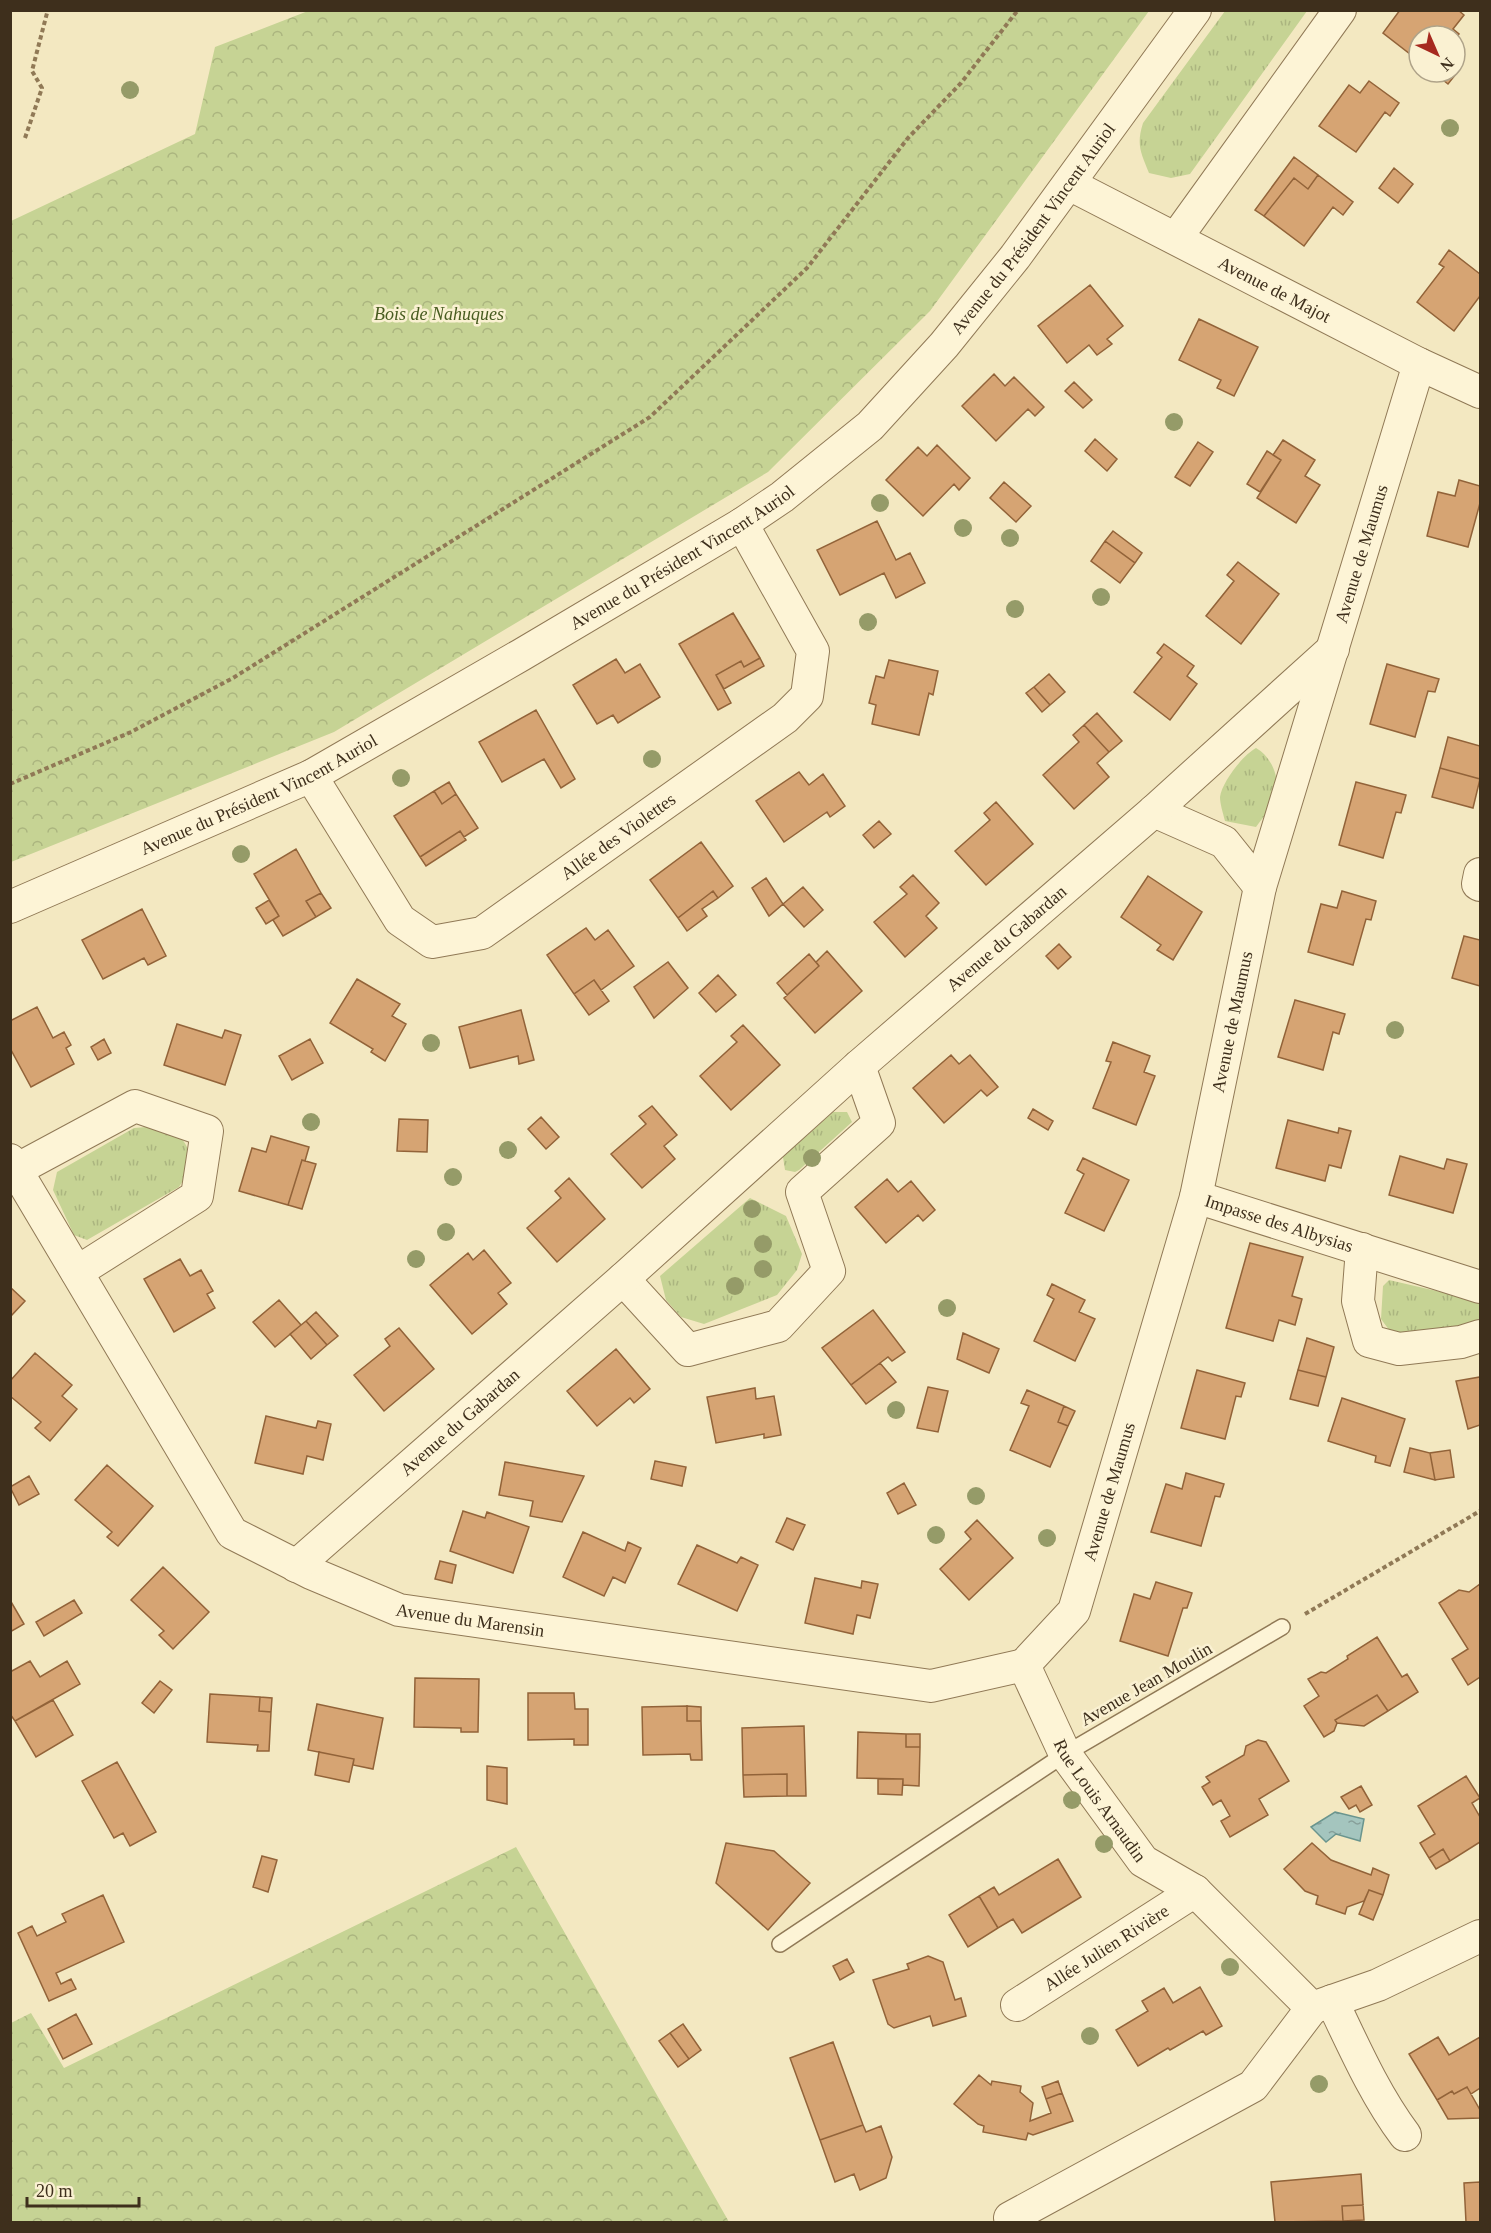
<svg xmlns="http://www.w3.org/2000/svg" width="1491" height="2233" font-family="'Times New Roman',serif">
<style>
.grass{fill:url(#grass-tufts)}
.forest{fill:url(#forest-crowns)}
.water{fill:url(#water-ripples);stroke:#6a958e;stroke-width:1.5}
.building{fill:#d6a473;stroke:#926339;stroke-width:1.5}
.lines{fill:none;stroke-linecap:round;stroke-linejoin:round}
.lane-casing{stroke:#907956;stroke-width:18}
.street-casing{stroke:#907956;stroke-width:34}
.path{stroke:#907956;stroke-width:4;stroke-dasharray:4.5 3;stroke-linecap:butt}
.lane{stroke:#fdf4d6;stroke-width:15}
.street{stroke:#fdf4d6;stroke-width:32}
.tree{fill:#959b68}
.labels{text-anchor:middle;stroke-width:5;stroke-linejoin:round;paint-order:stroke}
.street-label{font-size:18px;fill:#3e2f1c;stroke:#faf1d2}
.park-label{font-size:18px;font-style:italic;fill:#485c20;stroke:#faf1d2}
</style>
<defs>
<pattern id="grass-tufts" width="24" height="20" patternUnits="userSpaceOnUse" patternTransform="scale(1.5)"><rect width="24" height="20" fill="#c6d394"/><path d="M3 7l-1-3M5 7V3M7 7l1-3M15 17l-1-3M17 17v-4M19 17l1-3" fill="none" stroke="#abb57f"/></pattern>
<pattern id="forest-crowns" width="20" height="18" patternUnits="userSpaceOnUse" patternTransform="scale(1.5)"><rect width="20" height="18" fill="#c6d394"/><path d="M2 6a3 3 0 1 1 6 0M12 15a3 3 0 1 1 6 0" fill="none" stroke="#abb57f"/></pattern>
<pattern id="water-ripples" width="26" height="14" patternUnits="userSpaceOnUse" patternTransform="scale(1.5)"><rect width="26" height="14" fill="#a4c5be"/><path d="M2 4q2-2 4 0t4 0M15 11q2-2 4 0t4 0" fill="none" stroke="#87a09a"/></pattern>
</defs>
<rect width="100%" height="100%" fill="#f3e8c1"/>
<!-- grass -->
<path class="grass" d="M1225 11H1307L1190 174 1171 178 1149 173C1141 153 1136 145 1143 123Z
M1256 748C1274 758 1282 784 1274 803 1270 811 1261 819 1256 827L1225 821C1223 813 1220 804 1220 797 1222 782 1243 755 1256 748Z
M833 1112H847L852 1122 799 1170 795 1172 785 1170 783 1157Z
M159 1126C166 1130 176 1133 181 1138 195 1153 189 1173 179 1187L87 1240 74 1235 53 1190 57 1172 134 1128Z
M750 1198 786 1216 802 1254 797 1270 777 1295 704 1324 681 1317 666 1300 660 1276Z
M1389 1280 1480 1301V1320L1428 1334 1395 1338 1381 1319 1383 1286Z"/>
<!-- forest -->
<path class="forest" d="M308 11H1149L930 311 768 472 334 732 11 862V221L195 134 215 47Z
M516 1847 729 2222H11V2023L31 2013 64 2068Z"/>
<!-- water -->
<path class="water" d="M1335 1812 1364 1819 1360 1841 1336 1834 1326 1842 1311 1827Z"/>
<!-- building -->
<path class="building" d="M1400 10H1458L1464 15 1453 29 1459 34 1455 40V36H1419V61L1383 33Z
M1455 66 1460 69 1448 84 1433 72H1455Z
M1369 81 1399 103 1390 116 1385 112 1356 152 1319 126 1349 85 1360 93Z
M1294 157 1318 175 1308 189 1294 178 1264 216 1255 210Z
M1394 168 1413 184 1398 203 1379 188Z
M1318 175 1353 202 1343 215 1333 207 1304 246 1264 216 1294 178 1308 189Z
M1449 250 1480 274V296L1454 331 1417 302 1444 267 1439 264Z
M1090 285 1123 326 1107 339 1112 344 1097 355 1089 345 1067 363 1038 326Z
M1199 319 1258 347 1234 396 1217 388 1221 380 1179 360Z
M994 374 1005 386 1014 377 1044 407 1035 416 1028 409 996 441 962 406Z
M1074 382 1092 400 1083 408 1065 391Z
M1095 439 1117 459 1107 471 1085 451Z
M1283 440 1315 460 1305 476 1320 485 1296 523 1257 498 1281 460 1273 455Z
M1198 442 1213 452 1190 486 1175 477Z
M937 445 970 478 959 490 954 484 923 516 886 480 918 447 927 456Z
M1267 451 1281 460 1260 492 1247 484Z
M1459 480 1480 486V503L1468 547 1427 536 1438 492 1455 496Z
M1004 482 1031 506 1016 522 990 498Z
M877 521 896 560 910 553 925 583 896 598 884 573 840 595 817 550Z
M1113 531 1142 553 1135 563 1105 541Z
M1105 541 1135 563 1120 583 1091 561Z
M1238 562 1279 594 1241 644 1206 616 1234 581 1227 575Z
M733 613 760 658 744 667 741 661 716 675 731 703 718 710 679 644Z
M1164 644 1194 666 1187 676 1197 684 1170 720 1134 692 1162 657 1157 653Z
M760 658 764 666 724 689 716 675 741 661 744 667Z
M616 659 625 673 640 664 660 697 618 723 613 715 597 724 573 685Z
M889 660 938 671 933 695 929 693 919 735 872 724 876 705 869 703 876 676 884 678Z
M1387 664 1439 679 1435 692 1428 691 1415 737 1370 724Z
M1049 674 1065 692 1050 705 1034 687Z
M1034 687 1050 705 1042 712 1026 693Z
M536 710 575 779 561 788 544 759 502 782 479 742Z
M1097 713 1122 741 1109 752 1084 725Z
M1084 725 1109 752 1097 763 1109 777 1074 809 1043 775 1079 742 1073 735Z
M1448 737 1480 746V779L1440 768Z
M1440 768 1480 779 1473 808 1432 797Z
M799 772 809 785 823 774 845 806 830 817 827 812 784 842 756 801Z
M449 782 456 794 442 804 434 791Z
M1356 782 1406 795 1401 813 1396 812 1383 858 1339 845Z
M434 791 442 804 456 794 478 828 464 837 460 831 420 857 394 816Z
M996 802 1033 844 986 885 955 851 990 820 984 813Z
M879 821 891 834 874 848 863 835Z
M460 831 466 840 426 866 420 857Z
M701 842 733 886 718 898 713 891 678 918 650 880Z
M296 849 321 893 306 901 316 917 283 936 273 920 279 916 254 874Z
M913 875 939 903 926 916 937 928 905 957 874 922 907 894 900 887Z
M1148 876 1202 912 1173 960 1157 950 1161 945 1121 917Z
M766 878 783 904 769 916 752 888Z
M803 887 823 910 804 927 783 904Z
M713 891 718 898 702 909 707 916 687 931 678 918Z
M1342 891 1376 901 1371 920 1366 919 1353 965 1308 952 1321 904 1337 908Z
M321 893 331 908 316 917 306 901Z
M269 900 279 916 266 924 256 908Z
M142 909 166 956 148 965 144 958 103 979 82 940Z
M586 928 595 940 608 930 634 966 601 990 594 980 574 994 547 955Z
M1464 936 1480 940V986L1452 978Z
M1059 944 1071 957 1058 969 1046 956Z
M827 951 862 991 815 1033 784 998 819 966 816 962Z
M809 954 819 966 787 995 777 983Z
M668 962 688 988 654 1018 634 987Z
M718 975 736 995 716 1012 699 993Z
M357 979 400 1004 392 1016 406 1024 385 1061 371 1052 373 1049 330 1023Z
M594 980 609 1001 589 1015 574 994Z
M1295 1000 1345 1014 1339 1034 1333 1032 1323 1070 1278 1057Z
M37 1007 53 1038 64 1032 71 1045 66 1048 74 1064 31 1087 10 1048V1021Z
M521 1010 534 1060 519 1064 518 1056 470 1068 459 1027Z
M177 1024 222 1038 225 1030 241 1035 225 1085 164 1065Z
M743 1025 780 1065 731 1110 700 1076 737 1042 731 1036Z
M104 1039 111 1053 98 1060 91 1047Z
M310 1039 323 1063 292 1080 279 1056Z
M1113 1042 1150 1056 1144 1072 1155 1076 1136 1125 1093 1108 1111 1062 1106 1061Z
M951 1055 959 1064 970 1055 998 1087 987 1096 981 1090 944 1123 913 1088Z
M652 1106 677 1135 664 1146 675 1159 642 1188 611 1154 646 1124 639 1116Z
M1033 1109 1053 1121 1048 1130 1028 1118Z
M541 1117 559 1137 546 1149 528 1129Z
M399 1119 428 1120 427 1152 397 1151Z
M1288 1120 1338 1133 1339 1128 1351 1131 1341 1168 1329 1165 1325 1181 1276 1168Z
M271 1136 309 1147 305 1161 302 1160 288 1205 239 1191 252 1148 266 1152Z
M1400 1156 1444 1169 1447 1159 1467 1164 1453 1213 1389 1195Z
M1083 1158 1129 1180 1104 1231 1065 1213 1084 1174 1077 1170Z
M302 1160 316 1164 302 1209 288 1205Z
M569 1178 605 1219 557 1262 527 1228 561 1198 555 1191Z
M887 1179 898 1192 911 1181 935 1210 923 1221 918 1215 886 1243 855 1207Z
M1250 1243 1303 1257 1292 1296 1302 1299 1295 1325 1279 1320 1273 1341 1226 1328Z
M484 1250 511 1283 498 1293 507 1304 472 1334 430 1285 468 1253 473 1260Z
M180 1259 190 1276 201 1270 213 1291 207 1294 215 1308 174 1332 144 1279Z
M1052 1284 1085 1300 1079 1312 1095 1319 1075 1361 1034 1341 1054 1299 1047 1295Z
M10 1287 25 1301 10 1317Z
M279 1300 301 1325 275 1347 253 1322Z
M873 1310 905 1352 892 1361 888 1357 851 1385 822 1348Z
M316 1312 338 1336 327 1345 306 1321Z
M306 1321 327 1345 311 1359 290 1334Z
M399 1328 434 1369 384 1411 354 1375 390 1346 385 1339Z
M963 1333 999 1349 989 1373 957 1359Z
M1307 1338 1334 1347 1326 1377 1298 1370Z
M616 1349 650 1389 634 1403 630 1398 597 1426 567 1391Z
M35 1353 72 1385 62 1396 77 1409 50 1441 35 1428 41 1422 10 1396V1381Z
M880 1363 896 1382 866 1404 851 1385Z
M1197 1370 1245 1383 1241 1397 1236 1396 1225 1439 1181 1428Z
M1298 1370 1326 1377 1318 1406 1290 1399Z
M1480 1377V1425L1468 1429 1456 1381Z
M928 1387 948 1391 938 1432 917 1428Z
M755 1388 756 1399 774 1396 781 1435 764 1438V1434L716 1443 707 1397Z
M1027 1390 1064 1406 1058 1422 1068 1426 1050 1467 1010 1450 1029 1406 1021 1403Z
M1342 1398 1405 1419 1390 1466 1375 1462 1376 1456 1328 1441Z
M1064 1406 1075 1411 1068 1426 1058 1422Z
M266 1416 316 1428 318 1421 331 1424 323 1460 307 1456 303 1474 255 1463Z
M1410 1448 1430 1453 1435 1480 1404 1472Z
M1450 1450 1454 1477 1435 1480 1430 1453Z
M655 1461 686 1467 682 1486 651 1479Z
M505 1462 584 1476 562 1522 530 1516 533 1501 499 1495Z
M107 1465 153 1506 118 1546 107 1537 112 1532 75 1500Z
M1186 1473 1224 1484 1220 1497 1215 1496 1201 1546 1151 1532 1166 1484 1182 1489Z
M29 1476 39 1494 19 1505 10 1487Z
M904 1483 916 1505 898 1514 887 1493Z
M463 1511 485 1518 487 1512 529 1527 513 1573 450 1551Z
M787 1518 805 1525 793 1550 776 1542Z
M977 1520 1013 1558 969 1600 940 1569 971 1539 965 1532Z
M583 1532 625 1551 628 1542 641 1548 625 1583 613 1577 604 1596 563 1577Z
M697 1545 737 1563 741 1557 758 1565 737 1611 678 1584Z
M440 1561 456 1565 452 1583 435 1579Z
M163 1567 209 1612 173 1649 159 1635 164 1631 131 1600Z
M815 1578 861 1588 862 1581 878 1584 870 1618 857 1615 853 1634 805 1623Z
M1156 1582 1192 1593 1187 1608H1183L1168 1656 1120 1641 1134 1594 1150 1599Z
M1480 1584V1677L1468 1685 1452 1659 1468 1649 1439 1603 1459 1590 1469 1592Z
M10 1600 24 1624 10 1632Z
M74 1600 82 1613 44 1636 36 1622Z
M1377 1637 1402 1677 1407 1674 1418 1692 1388 1711 1377 1695 1335 1720 1337 1723 1334 1731 1324 1737 1304 1706 1319 1696 1308 1679 1321 1672 1326 1673 1348 1659 1347 1656Z
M30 1661 40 1677 67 1661 80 1684 15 1721 10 1714V1672Z
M415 1678 479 1679 478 1732H461V1728L414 1727Z
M160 1681 172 1690 154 1713 142 1703Z
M528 1693H574L575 1709H588V1745H574V1739L528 1740Z
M210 1694 260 1697 259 1711 271 1712 269 1751H257L258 1745 207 1742Z
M1377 1695 1388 1711 1364 1726 1337 1723 1335 1720Z
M260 1697 272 1698 271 1712 259 1711Z
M53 1700 73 1735 36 1757 15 1721Z
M317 1704 383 1718 373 1769 353 1765 354 1759 308 1750Z
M687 1706V1721H701L702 1760H691L690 1754 643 1755 642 1707Z
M687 1706 701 1707V1721H687Z
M804 1726 806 1796H787V1774L743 1775 742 1728Z
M858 1732 906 1734V1747H920L919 1786 903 1785V1779L857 1778Z
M906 1734H920V1747H906Z
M1258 1740 1266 1742 1289 1781 1259 1799 1268 1815 1230 1837 1221 1821 1230 1816 1221 1800 1213 1805 1202 1787 1210 1782 1206 1777 1244 1755 1246 1746Z
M319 1752 354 1759 349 1782 315 1775Z
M117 1762 156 1832 130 1846 123 1833 114 1838 82 1781Z
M487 1766 507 1768V1804L487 1800Z
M787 1774V1796L744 1797 743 1775Z
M1466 1776 1480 1798 1472 1803 1480 1817V1842L1450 1861 1443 1849 1429 1858 1420 1843 1435 1834 1418 1806Z
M878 1779H903L902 1795 878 1794Z
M1361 1786 1372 1805 1360 1812 1356 1805 1349 1809 1341 1797Z
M726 1843 774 1851 810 1883 768 1930 716 1883Z
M1312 1843 1331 1860 1371 1875 1373 1868 1389 1875 1383 1895 1369 1890 1364 1901 1347 1907 1345 1914 1316 1904 1318 1896 1305 1891 1284 1869Z
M1443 1849 1450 1861 1436 1869 1429 1858Z
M262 1856 277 1860 268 1892 253 1887Z
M1058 1859 1081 1897 1022 1933 1013 1919 998 1928 979 1896 994 1887 999 1895Z
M1369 1890 1383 1895 1373 1920 1359 1914Z
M103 1895 124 1942 56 1973 61 1984 71 1979 76 1989 49 2001 18 1933 32 1926 37 1936 66 1922 62 1914Z
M979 1896 998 1928 968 1947 949 1915Z
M928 1956 943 1962 955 2000 961 1998 966 2016 933 2026 930 2016 894 2028 888 2024 873 1980 909 1969 907 1964Z
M847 1959 854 1972 840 1980 833 1966Z
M1200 1987 1222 2026 1206 2035 1203 2031 1170 2050 1168 2048 1138 2066 1116 2030 1148 2011 1142 2001 1164 1988 1173 2003Z
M76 2014 92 2044 63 2059 48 2029Z
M683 2024 701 2050 689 2059 670 2033Z
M670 2033 689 2059 678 2067 659 2041Z
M1438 2037 1449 2055 1480 2037V2088L1471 2094 1467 2087 1454 2094 1452 2091 1437 2100 1409 2054Z
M833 2042 863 2125 820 2140 790 2058Z
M979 2075 991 2085 992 2081 1021 2086 1020 2092 1033 2103 1030 2121 1051 2113 1046 2099 1062 2093 1073 2121 1033 2135 1028 2133 1026 2140 983 2132 984 2126 978 2124 954 2104Z
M1058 2081 1062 2093 1046 2099 1042 2087Z
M1467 2087 1480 2110V2118L1448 2119 1437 2100 1452 2091 1454 2094Z
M863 2125 866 2132 881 2126 892 2157 886 2178 860 2190 854 2174 835 2182 820 2140Z
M1361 2174 1363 2205 1342 2206 1343 2221 1275 2222 1271 2182Z
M1480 2182V2222H1466L1464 2183Z
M1363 2205 1364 2220 1343 2221 1342 2206Z"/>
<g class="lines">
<defs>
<path id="lane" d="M780 1944 1065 1754 1282 1627"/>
<g id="street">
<path id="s1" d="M1069 184 1419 364 1480 392"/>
<path d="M1176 238 1340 10"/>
<path id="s2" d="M311 776 400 920 432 942 482 933 785 718 807 696 813 651 742 524"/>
<path d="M1154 811 1224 842 1260 887"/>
<path d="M1480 874 1478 884 1480 885"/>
<path id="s3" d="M10 907 311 776 521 655 742 524 782 497 870 426 944 345 1015 257 1195 10"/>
<path id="s4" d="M10 1160 232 1533 311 1573 399 1610 931 1686 1024 1665"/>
<path d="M16 1170 135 1106 207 1131 197 1196 77 1272"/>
<path id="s5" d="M1196 1197 1480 1287"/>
<path d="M1362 1249 1358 1301 1369 1341 1399 1349 1461 1342 1480 1336"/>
<path d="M623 1279 688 1350 778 1326 829 1271 802 1192 879 1123 859 1066"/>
<path id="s6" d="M296 1566 623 1279 859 1066 1154 811 1333 649"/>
<path id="s7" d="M1024 1665 1074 1611 1196 1197 1260 887 1419 364"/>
<path id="s8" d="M1024 1665 1065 1754 1143 1861 1195 1891 1312 2008 1378 1985 1480 1936"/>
<path d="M1332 2001C1354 2047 1375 2095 1405 2135"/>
<path id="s9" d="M1017 2005 1195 1891"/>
<path d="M1010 2218 1253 2086 1312 2008"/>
</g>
</defs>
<!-- lane casing -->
<use href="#lane" class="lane-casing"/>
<!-- street casing -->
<use href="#street" class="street-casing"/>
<!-- path -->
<path class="path" d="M25 138 42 88 32 71 47 13
M10 784 131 732 233 678 650 417 807 268 908 138 961 83 1018 10
M1305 1614 1480 1511"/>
<!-- lane -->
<use href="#lane" class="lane"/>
<!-- street -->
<use href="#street" class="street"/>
</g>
<!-- trees -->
<g class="tree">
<circle cx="130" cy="90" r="9"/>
<circle cx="1450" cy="128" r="9"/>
<circle cx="1174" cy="422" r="9"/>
<circle cx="880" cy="503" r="9"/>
<circle cx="963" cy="528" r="9"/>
<circle cx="1010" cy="538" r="9"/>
<circle cx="1101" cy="597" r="9"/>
<circle cx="1015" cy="609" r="9"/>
<circle cx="868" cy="622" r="9"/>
<circle cx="652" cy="759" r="9"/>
<circle cx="401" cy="778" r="9"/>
<circle cx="241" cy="854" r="9"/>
<circle cx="1395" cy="1030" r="9"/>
<circle cx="431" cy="1043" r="9"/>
<circle cx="311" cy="1122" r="9"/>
<circle cx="508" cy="1150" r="9"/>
<circle cx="812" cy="1158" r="9"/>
<circle cx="453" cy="1177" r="9"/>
<circle cx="752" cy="1209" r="9"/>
<circle cx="446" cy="1232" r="9"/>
<circle cx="763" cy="1244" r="9"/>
<circle cx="416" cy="1259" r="9"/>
<circle cx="763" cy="1269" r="9"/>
<circle cx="735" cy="1286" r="9"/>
<circle cx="947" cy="1308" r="9"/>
<circle cx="896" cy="1410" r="9"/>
<circle cx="976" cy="1496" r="9"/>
<circle cx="936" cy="1535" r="9"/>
<circle cx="1047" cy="1538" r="9"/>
<circle cx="1072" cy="1800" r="9"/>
<circle cx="1104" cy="1844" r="9"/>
<circle cx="1230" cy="1967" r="9"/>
<circle cx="1090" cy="2036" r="9"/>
<circle cx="1319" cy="2084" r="9"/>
</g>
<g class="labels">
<!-- street labels -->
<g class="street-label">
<text dy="6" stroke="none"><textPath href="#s3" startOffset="1245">Avenue du Président Vincent Auriol</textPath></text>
<text dy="6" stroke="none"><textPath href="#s1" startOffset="231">Avenue de Majot</textPath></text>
<text dy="6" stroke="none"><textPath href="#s7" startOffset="1170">Avenue de Maumus</textPath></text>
<text dy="6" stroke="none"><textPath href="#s3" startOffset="759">Avenue du Président Vincent Auriol</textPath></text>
<text dy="6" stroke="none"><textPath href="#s3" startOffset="273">Avenue du Président Vincent Auriol</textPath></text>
<text dy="6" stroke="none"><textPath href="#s2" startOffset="426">Allée des Violettes</textPath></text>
<text dy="6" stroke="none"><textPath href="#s6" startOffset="948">Avenue du Gabardan</textPath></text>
<text dy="6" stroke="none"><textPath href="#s7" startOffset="684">Avenue de Maumus</textPath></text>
<text dy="6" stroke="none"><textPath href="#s5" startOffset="87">Impasse des Albysias</textPath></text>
<text dy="6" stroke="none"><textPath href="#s6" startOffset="218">Avenue du Gabardan</textPath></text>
<text dy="6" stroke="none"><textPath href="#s7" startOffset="198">Avenue de Maumus</textPath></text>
<text dy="6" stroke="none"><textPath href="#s4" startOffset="690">Avenue du Marensin</textPath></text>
<text transform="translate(1146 1684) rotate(-30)" y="6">Avenue Jean Moulin</text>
<text dy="6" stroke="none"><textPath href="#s8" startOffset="156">Rue Louis Arnaudin</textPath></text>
<text dy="6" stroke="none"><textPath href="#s9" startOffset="106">Allée Julien Rivière</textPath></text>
</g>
<!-- park labels -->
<g class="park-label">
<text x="439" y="320">Bois de Nahuques</text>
</g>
</g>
<!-- border -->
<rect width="1491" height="2233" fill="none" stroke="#3e2f1c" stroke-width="24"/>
<!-- north arrow -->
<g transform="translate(1437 54) rotate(136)"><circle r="28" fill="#faf1d2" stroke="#afa389" stroke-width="1.5"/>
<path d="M0-4.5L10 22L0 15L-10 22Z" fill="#a6291f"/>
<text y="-9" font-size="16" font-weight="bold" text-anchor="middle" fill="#3e2f1c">N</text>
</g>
<!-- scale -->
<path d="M27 2197v9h112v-9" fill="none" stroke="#3e2f1c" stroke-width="3"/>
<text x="36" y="2197" font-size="18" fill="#3e2f1c" stroke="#faf1d2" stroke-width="4.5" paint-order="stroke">20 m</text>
</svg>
